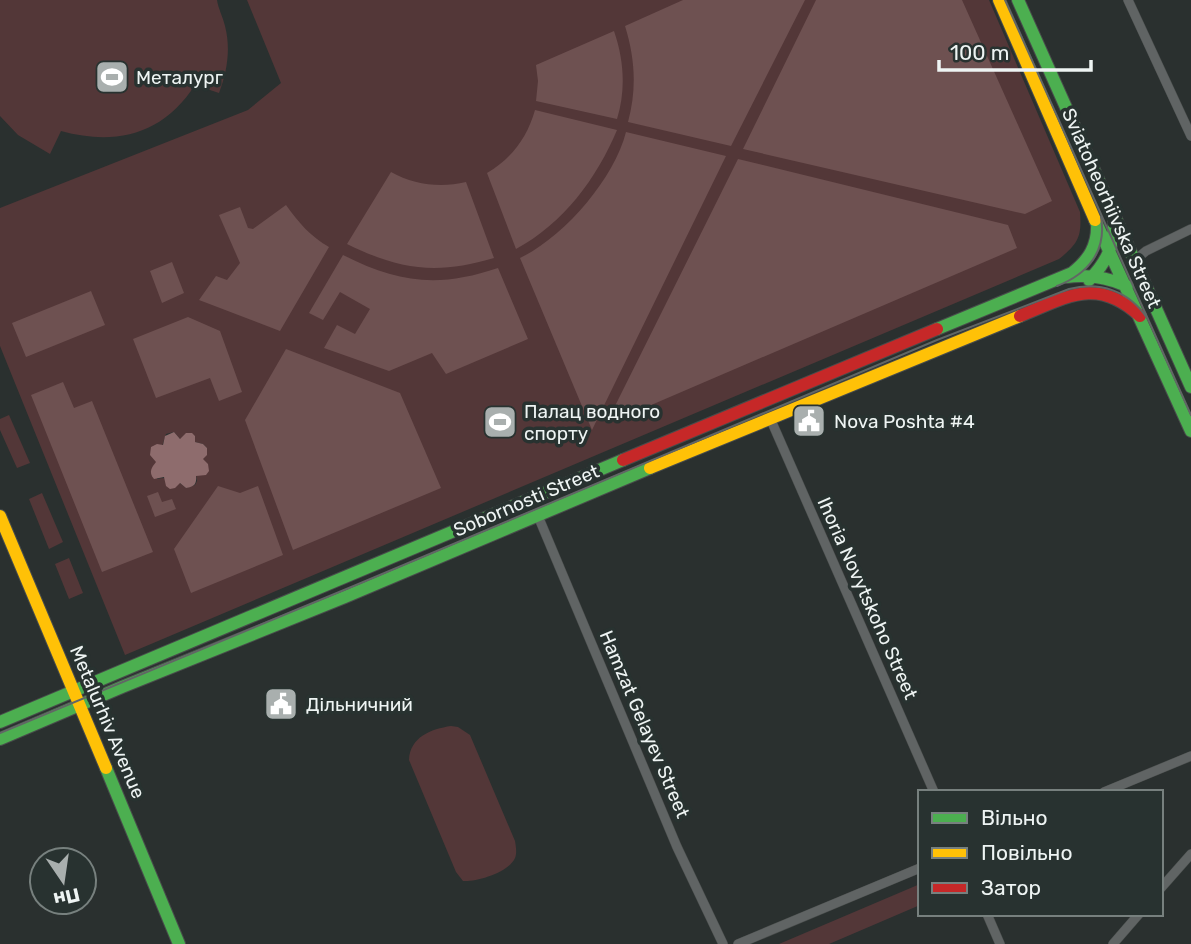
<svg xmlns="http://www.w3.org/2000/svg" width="1191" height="944" font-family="Rubik,sans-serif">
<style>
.green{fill:#533738;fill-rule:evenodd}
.forest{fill:#6e5151}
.water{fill:#8e6c6d}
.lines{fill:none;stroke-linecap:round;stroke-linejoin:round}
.street-casing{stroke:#484c4b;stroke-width:10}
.fast-casing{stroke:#484c4b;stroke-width:14}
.slow-casing{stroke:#484c4b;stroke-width:14}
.jam-casing{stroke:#484c4b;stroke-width:14}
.street{stroke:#606464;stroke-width:9}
.fast{stroke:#4caf50;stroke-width:12}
.slow{stroke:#ffc107;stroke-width:12}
.jam{stroke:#c62828;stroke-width:12}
.tram{stroke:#616665;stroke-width:2}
.labels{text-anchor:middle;stroke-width:7;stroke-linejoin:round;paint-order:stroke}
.poi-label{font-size:19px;fill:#eef4f3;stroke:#283230;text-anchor:start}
.street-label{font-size:19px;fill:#eef4f3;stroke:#283230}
</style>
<rect width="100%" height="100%" fill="#2a302f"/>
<!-- green -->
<path class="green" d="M0 0H217C218 8 223 17 225 26 231 49 227 72 219 93L195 85C163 135 115 146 61 131L50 154 18 135 0 116Z
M247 0H989L1080 212C1082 237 1078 244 1059 259L125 655 0 346V208L248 110 281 83ZM174 432 180 439 194 435 195 442 203 444 207 448 196 475 197 481 195 485 186 488C177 480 168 476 157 479 157 463 161 449 166 434Z
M9 415 30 463 17 468 0 430V419Z
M42 493 63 542 49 549 29 499Z
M69 558 83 593 69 599 55 564Z
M451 726 458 727 470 735 515 841C516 847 517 853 515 858 509 872 477 882 463 881L456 872 409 760C410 737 431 729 451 726Z
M920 884V905L829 944H779Z"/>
<!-- forest -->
<path class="forest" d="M683 0H805L731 146 628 122C637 89 635 58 625 26Z
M816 0H962L1052 201 1025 214 743 149Z
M614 31C624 60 626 90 617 119L536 101 538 81 536 65Z
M535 110 617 130C597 178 563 224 516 249L487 173C512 158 527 138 535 110Z
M626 132 726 156 592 430 520 258C564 237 614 179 626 132Z
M738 159 1008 225 1017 248 614 421 611 414Z
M391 172C414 185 441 188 466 182L494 258C437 275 400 270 347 244Z
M286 205C298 222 311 237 329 247L280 331 199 300 216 276 227 280 240 263 219 215 240 207 248 228 253 229Z
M343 255C398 283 439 288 498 268L528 339 446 374 432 353 389 371 324 348 337 325 355 334 370 309 340 292 323 320 309 313Z
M172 262 184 293 162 303 150 271Z
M91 291 105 325 26 357 12 323Z
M188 317 220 331 242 392 219 401 210 378 156 398 133 339Z
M286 349 400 393 441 488 293 550 245 420Z
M63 382 74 408 92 401 153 552 102 572 31 395Z
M218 486 240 493 258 486 283 555 191 593 174 549Z
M158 492 162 502 172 499 176 509 155 517 147 496Z"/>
<!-- water -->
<path class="water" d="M174 432 180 439 186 433H192L195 436V442L203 444 207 448V455L203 459 208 464 209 471 206 475 196 476C197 484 194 487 186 488L180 483 175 488 170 489 166 486 164 477 154 479C148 472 152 467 156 462L150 455 151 447 157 444 163 445 165 436Z"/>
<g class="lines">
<defs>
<path id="street" d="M1128 0 1191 136
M1134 261 1146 251 1191 229
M770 418 934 792
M538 516 677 847 723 944
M1104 792 1191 756
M1161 888 1191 854
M987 914 1000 944
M738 944 920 868
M1113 944 1139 914"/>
<path id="fast" d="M1018 0 1191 387
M1095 220 1191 431
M1066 277C1088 274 1107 277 1127 286
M1089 280C1106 263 1114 247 1114 222
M937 329 1072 273C1089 260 1098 245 1097 224
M0 722 623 460
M0 739 122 687 345 597 650 468
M106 768 179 944"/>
<path id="slow" d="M999 0 1095 220
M650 468 1020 316
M0 516 106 768"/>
<path id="jam" d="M1020 316C1067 297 1097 276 1140 316
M623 460 937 329"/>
</defs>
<!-- street casing -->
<use href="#street" class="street-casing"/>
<!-- fast casing -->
<use href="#fast" class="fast-casing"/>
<!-- slow casing -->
<use href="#slow" class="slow-casing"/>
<!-- jam casing -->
<use href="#jam" class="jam-casing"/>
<!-- street -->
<use href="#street" class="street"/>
<!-- fast -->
<use href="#fast" class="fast"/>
<!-- slow -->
<use href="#slow" class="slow"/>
<!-- jam -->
<use href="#jam" class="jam"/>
<!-- tram -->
<path class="tram" d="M1005 0 1191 415
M1057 286C1088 274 1107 251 1101 217
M0 733 356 585 937 340 1069 289C1100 281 1129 291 1147 318"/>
</g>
<!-- icons -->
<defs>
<symbol id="stadium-square" viewBox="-11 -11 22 22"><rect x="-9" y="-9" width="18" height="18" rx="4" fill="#a9afae" stroke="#283230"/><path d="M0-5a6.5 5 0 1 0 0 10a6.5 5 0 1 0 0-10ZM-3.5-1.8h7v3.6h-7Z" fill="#fff"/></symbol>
<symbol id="civic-square" viewBox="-11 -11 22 22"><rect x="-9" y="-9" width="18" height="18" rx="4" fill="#a9afae" stroke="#283230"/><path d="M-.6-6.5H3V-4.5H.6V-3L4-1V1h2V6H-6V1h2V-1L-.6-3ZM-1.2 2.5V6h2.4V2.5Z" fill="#fff"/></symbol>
</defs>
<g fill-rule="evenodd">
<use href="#stadium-square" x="93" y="58" width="38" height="38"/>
<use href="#civic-square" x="790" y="402" width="38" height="38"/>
<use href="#stadium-square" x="481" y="403" width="38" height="38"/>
<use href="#civic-square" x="262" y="685" width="38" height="38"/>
</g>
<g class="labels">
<!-- poi labels -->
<g class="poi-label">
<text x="136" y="84">Металург</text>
<text x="524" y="418">Палац водного<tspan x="524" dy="22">спорту</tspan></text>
<text x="834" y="428">Nova Poshta #4</text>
<text x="306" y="711">Дільничний</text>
</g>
<!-- street labels -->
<g class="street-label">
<text transform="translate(1112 208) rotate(66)" y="7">Sviatoheorhiivska Street</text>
<text transform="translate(526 500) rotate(-23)" y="7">Sobornosti Street</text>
<text transform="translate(868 598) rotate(66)" y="7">Ihoria Novytskoho Street</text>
<text transform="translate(108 722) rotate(67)" y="7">Metalurhiv Avenue</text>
<text transform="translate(645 724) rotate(67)" y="7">Hamzat Gelayev Street</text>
</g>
</g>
<!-- legend -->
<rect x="918" y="790" width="245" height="126" fill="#283230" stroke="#77807e" stroke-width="2"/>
<rect x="932" y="813" width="35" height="10" fill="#4caf50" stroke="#77807e" stroke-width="2"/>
<text x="981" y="825" font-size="21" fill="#eef4f3">Вільно</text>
<rect x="932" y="848" width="35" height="10" fill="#ffc107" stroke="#77807e" stroke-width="2"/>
<text x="981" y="860" font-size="21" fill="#eef4f3">Повільно</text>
<rect x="932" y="883" width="35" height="10" fill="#c62828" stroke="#77807e" stroke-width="2"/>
<text x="981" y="895" font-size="21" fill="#eef4f3">Затор</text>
<!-- north arrow -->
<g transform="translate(63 881) rotate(167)"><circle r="33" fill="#283230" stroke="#77807e" stroke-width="2"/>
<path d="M0-5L12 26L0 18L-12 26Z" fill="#a9afae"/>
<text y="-10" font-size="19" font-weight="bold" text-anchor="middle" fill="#eef4f3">Пн</text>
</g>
<!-- scale -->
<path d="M939 60v10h152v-10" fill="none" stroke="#eef4f3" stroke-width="3.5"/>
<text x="950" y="60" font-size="21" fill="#eef4f3" stroke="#283230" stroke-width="5" paint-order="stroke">100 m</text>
</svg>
